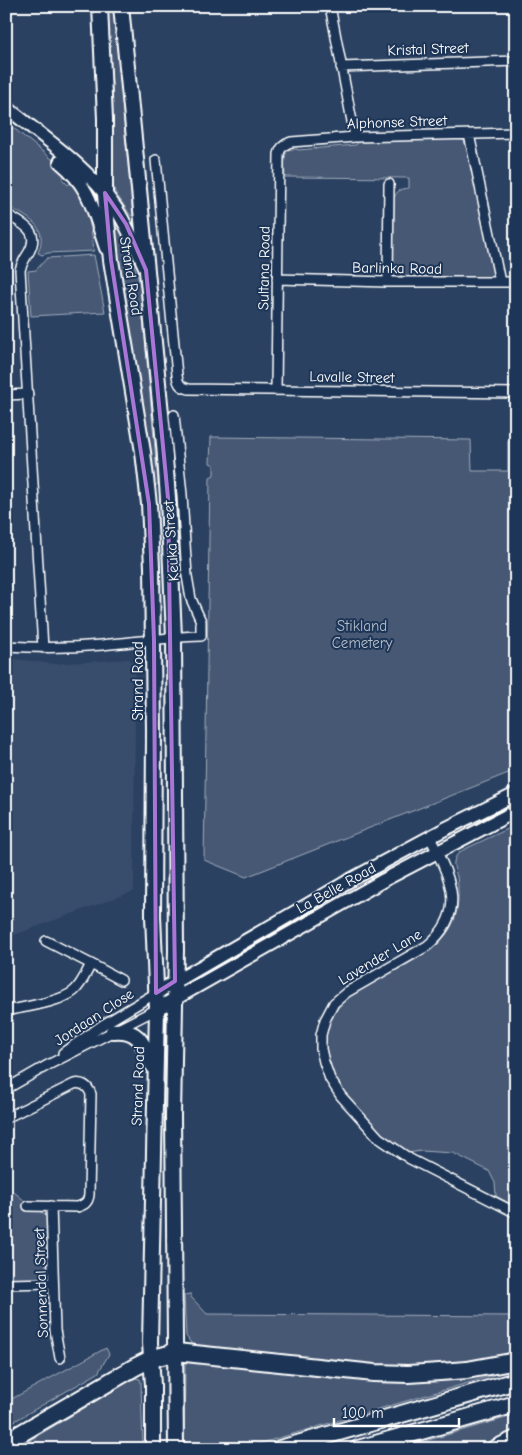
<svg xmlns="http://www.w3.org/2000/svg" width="522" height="1455" font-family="'Comic Neue',sans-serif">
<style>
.built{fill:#394e6c}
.green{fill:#465975;stroke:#a2acba}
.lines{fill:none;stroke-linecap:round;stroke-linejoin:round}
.street-casing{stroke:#fff;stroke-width:12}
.secondary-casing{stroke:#fff;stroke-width:16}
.primary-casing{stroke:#fff;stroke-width:18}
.highway-casing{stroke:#fff;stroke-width:20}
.street{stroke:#1d3557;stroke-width:9}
.secondary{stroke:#1d3557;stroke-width:12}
.primary{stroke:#1d3557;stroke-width:14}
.highway{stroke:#1d3557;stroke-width:16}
.marked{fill:none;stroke:#a976d5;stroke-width:4;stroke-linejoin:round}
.labels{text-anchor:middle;stroke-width:4;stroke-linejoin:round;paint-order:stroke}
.street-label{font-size:15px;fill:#fff;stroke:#1d3557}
.park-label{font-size:15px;fill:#b5bdc8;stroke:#1d3557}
</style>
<rect width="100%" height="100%" fill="#2a4161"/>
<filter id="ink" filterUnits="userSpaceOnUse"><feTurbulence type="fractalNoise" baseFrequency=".02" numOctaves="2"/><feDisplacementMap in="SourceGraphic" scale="10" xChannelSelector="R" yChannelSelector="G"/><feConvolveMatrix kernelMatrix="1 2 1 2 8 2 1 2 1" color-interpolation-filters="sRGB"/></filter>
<g filter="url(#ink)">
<!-- built -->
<path class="built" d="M6 658 54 664 129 659 135 665 134 891 6 938Z"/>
<!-- green -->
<path class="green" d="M107 6H113L133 216H131L115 192 112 180V86Z
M6 122 68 172 62 179 68 185 71 182C87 203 91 225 94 251L48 253 42 255 38 253C50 225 26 217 6 205V162L9 157 6 155Z
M459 139 463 140 466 145 493 267V274L487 278 403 277 396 272 393 264 394 200C395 191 401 189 409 188V178L285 177C285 170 283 155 288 150 290 149 295 149 297 149L298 150 356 145 358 142Z
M116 221 130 250 140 284 158 483 156 486H154L141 388 119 269 114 222Z
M94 255 105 312 31 316 28 271 36 270 47 258Z
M211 437 471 440 472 471H508V441H516V770L246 877 204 860 210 477 214 475V465L210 463Z
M516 825V1207L496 1196 495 1183 489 1171 453 1153 421 1151 408 1153C399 1147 390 1142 382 1135 358 1115 329 1082 325 1049 322 1030 333 1011 347 998 377 975 438 958 453 923 459 909 459 892 457 877 456 872 453 867 454 862 455 856 458 853 463 850Z
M6 1191 14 1192 25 1201 24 1210C33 1210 42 1209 47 1218L46 1269 44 1276 38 1280 6 1279Z
M191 1294V1297L207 1314 516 1316V1355L432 1367 349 1365 236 1350 193 1346 186 1336 184 1295Z
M106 1348 109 1354 98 1373 6 1426V1402Z
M188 1360 491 1372 492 1376 241 1449H201L199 1444 193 1449H184L185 1367V1362Z
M135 1378 140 1379 141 1382 143 1449H15Z
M516 1415V1430L475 1449H398Z"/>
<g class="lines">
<defs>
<path id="street" d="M330 6 355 137
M341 67 516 61
M469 134 500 282
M156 160 177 375C178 384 180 387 189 389L516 393
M6 214C22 224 41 230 29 252 25 258 22 263 20 270L43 648
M277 279 388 282H516
M388 282 389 184
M276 390 279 154C280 148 285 144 291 142L355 137 516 133
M6 395 28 394
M6 646C38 648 70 648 102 645 135 642 168 637 201 636V621L191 599 187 576 182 495 174 415
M430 837C449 877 469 911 427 946L347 992 334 1003 325 1020 321 1035V1049L324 1062 330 1079 341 1096 379 1138 410 1159 516 1213
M91 964 121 980
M6 1011C24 1007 61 1002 74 991 82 984 86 973 91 964L46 941
M63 1053 104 1024 156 993
M6 1089 48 1065 157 1009
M6 1118 74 1084C82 1082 88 1086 91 1094L89 1195C88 1203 84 1205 77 1207L28 1206
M51 1206 55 1330 60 1358
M6 1284 53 1283"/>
<path id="secondary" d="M6 107C44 138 87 166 115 207 128 226 136 248 146 269
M60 162C92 189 93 211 106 248
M156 993 352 879 445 829 516 794
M157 1009 384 880 516 811"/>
<path id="primary" d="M100 6 105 119V193L107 220 111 260 143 452 149 504 152 567 154 731 153 916 157 1009 150 1343 153 1385V1449
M121 6 164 444 168 498 174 637 176 950 173 1116 176 1449
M113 1031C140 1028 144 1046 153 1066"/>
<path id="highway" d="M6 1442 135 1367 151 1359 176 1352 374 1373 408 1374 440 1372 467 1370 516 1361
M280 1449 516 1381
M358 1449 516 1404
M495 1449 516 1439"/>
</defs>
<!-- street casing -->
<use href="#street" class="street-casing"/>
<!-- secondary casing -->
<use href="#secondary" class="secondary-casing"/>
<!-- primary casing -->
<use href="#primary" class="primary-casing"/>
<!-- highway casing -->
<use href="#highway" class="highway-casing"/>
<!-- street -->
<use href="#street" class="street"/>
<!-- secondary -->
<use href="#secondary" class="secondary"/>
<!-- primary -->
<use href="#primary" class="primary"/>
<!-- highway -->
<use href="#highway" class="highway"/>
</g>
</g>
<!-- marked area -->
<path class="marked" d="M105 193 126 224 146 270 168 498 175 981 156 993 154 640 149 504 111 260Z"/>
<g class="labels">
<!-- street labels -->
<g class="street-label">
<text transform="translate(428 49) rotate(-2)" y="5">Kristal Street</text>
<text transform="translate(397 122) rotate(-2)" y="5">Alphonse Street</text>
<text transform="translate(264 268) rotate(-89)" y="5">Sultana Road</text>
<text transform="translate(397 268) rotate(1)" y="5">Barlinka Road</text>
<text transform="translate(131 276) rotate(81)" y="5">Strand Road</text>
<text transform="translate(352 377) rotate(1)" y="5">Lavalle Street</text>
<text transform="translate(171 541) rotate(-94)" y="5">Keuka Street</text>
<text transform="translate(138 681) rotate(-90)" y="5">Strand Road</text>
<text transform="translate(336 888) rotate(-29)" y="5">La Belle Road</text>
<text transform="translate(380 957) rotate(-31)" y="5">Lavender Lane</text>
<text transform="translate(94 1017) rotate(-33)" y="5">Jordaan Close</text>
<text transform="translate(138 1086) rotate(-88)" y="5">Strand Road</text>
<text transform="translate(41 1283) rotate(-92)" y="5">Sonnendal Street</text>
</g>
<!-- park labels -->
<g class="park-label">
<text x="362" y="631">Stikland<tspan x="362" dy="17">Cemetery</tspan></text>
</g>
</g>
<!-- margin -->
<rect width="522" height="1455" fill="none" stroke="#1d3557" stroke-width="25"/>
<rect x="12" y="12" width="497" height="1430" fill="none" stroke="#fff" stroke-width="2" filter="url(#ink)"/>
<!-- scale -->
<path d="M334 1418v8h125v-8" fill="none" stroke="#ffffff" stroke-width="2.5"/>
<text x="342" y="1418" font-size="15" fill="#ffffff" stroke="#1d3557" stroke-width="4" paint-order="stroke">100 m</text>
</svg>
